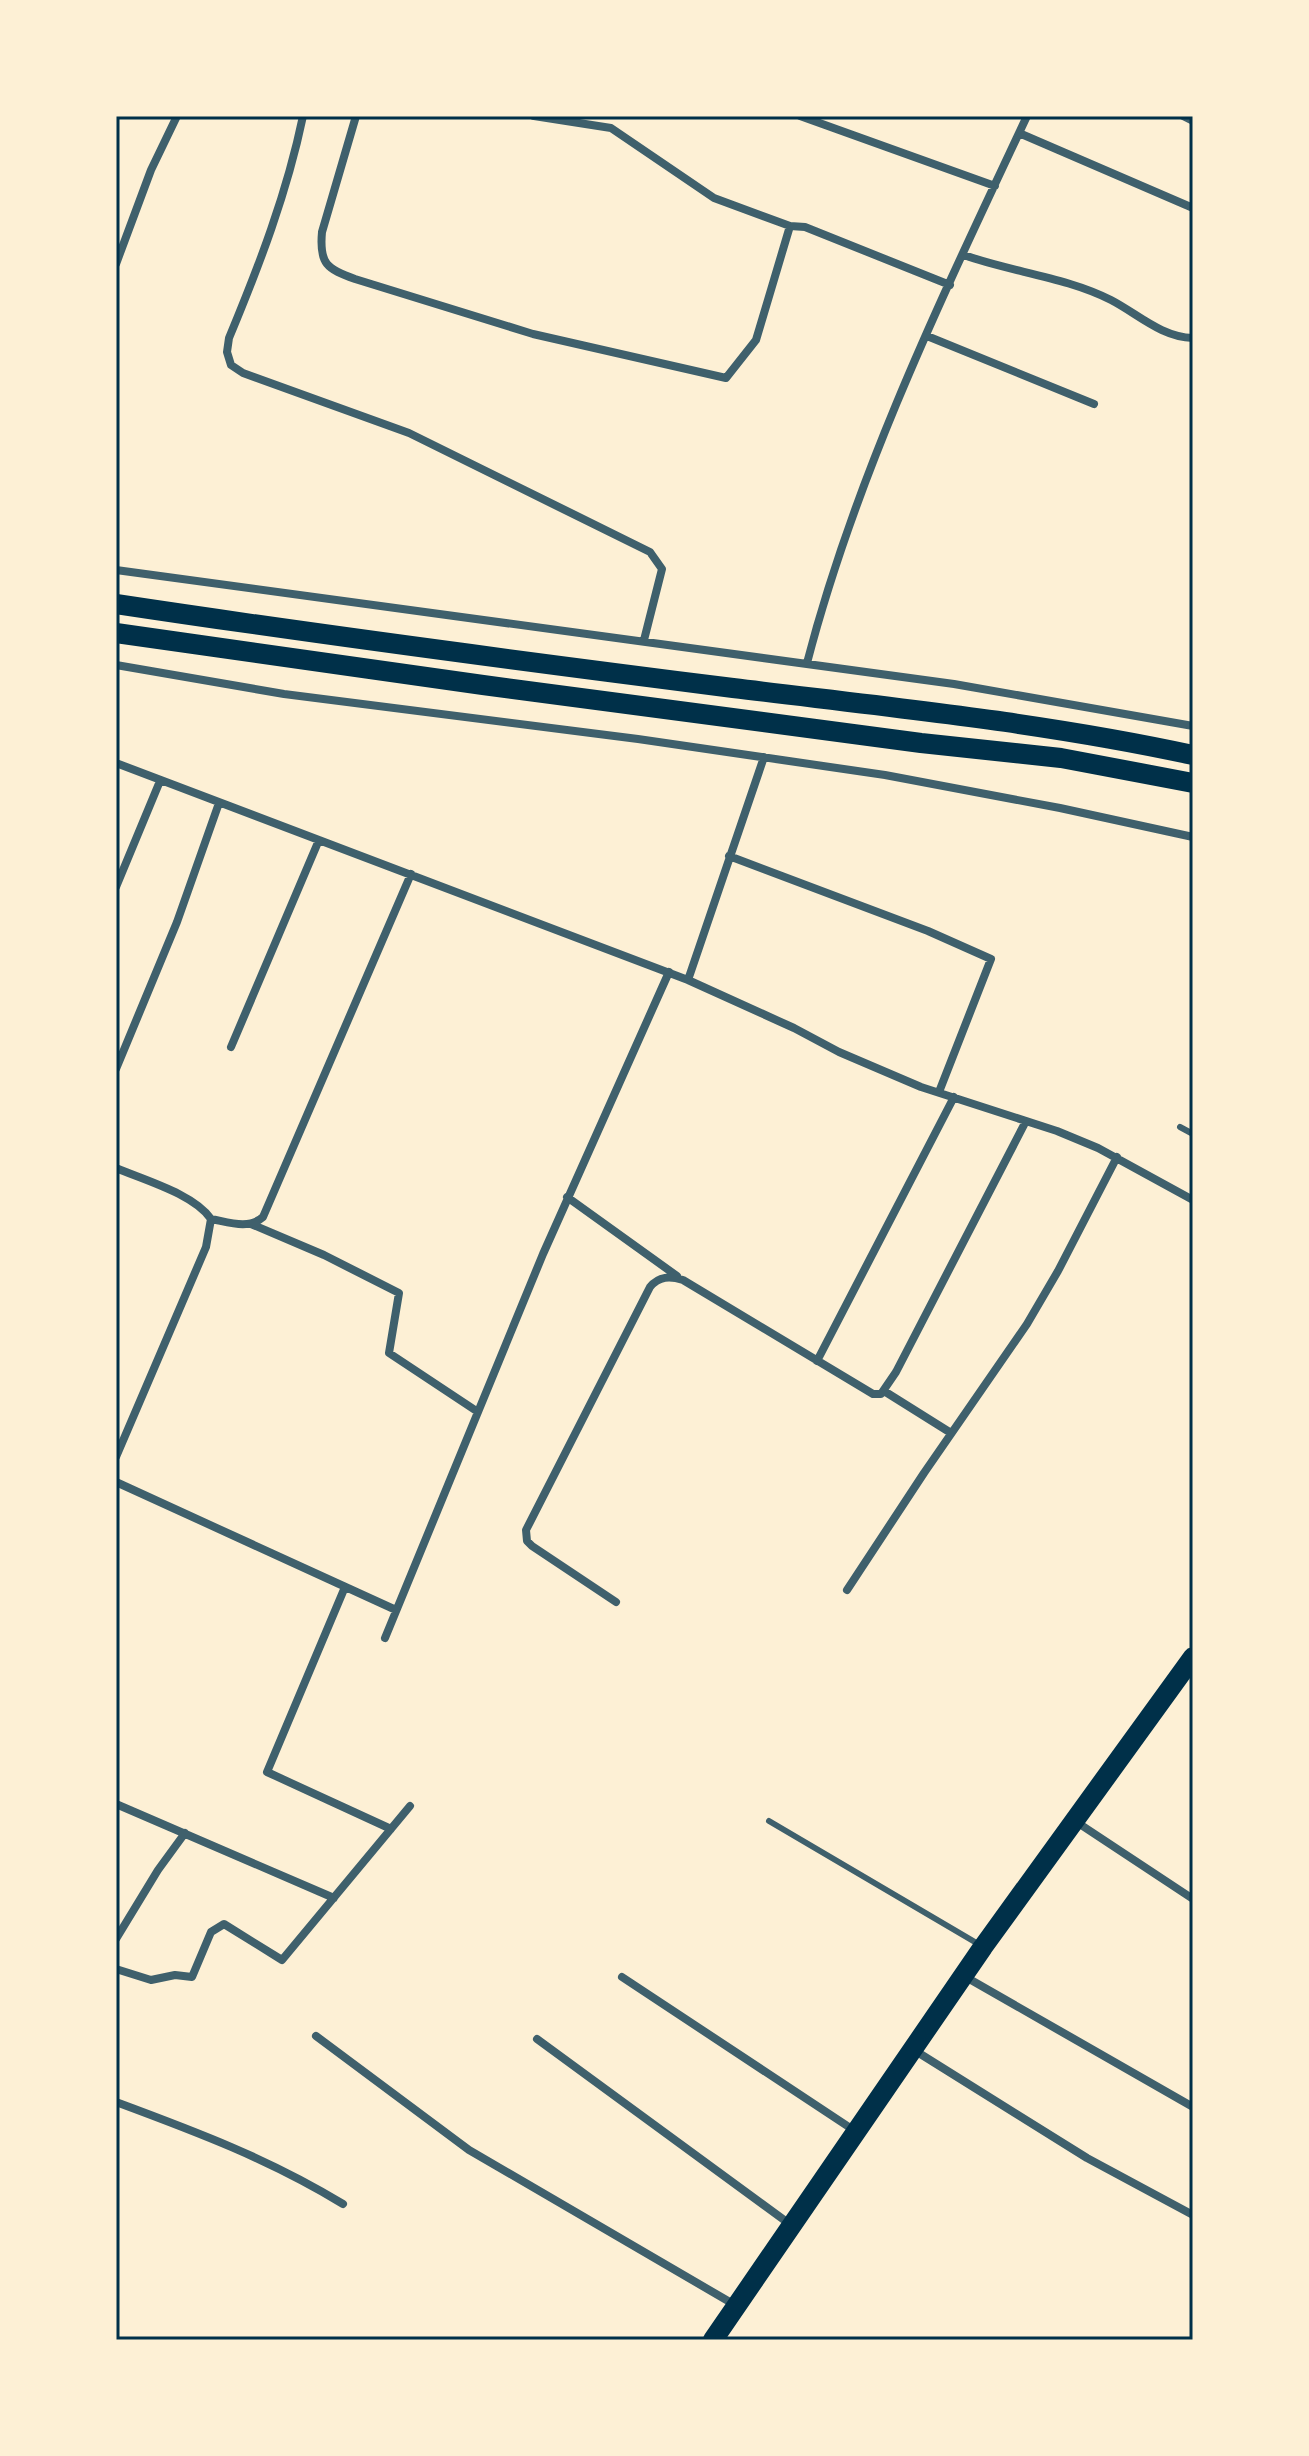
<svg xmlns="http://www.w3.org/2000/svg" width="1309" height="2456" font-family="Montserrat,sans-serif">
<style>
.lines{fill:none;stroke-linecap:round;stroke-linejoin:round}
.service{stroke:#3f606c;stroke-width:6}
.minor{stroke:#3f606c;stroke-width:8}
.trunk{stroke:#003049;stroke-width:20}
.neatline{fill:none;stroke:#003049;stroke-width:3}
</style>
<rect width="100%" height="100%" fill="#fdf0d5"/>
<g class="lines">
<!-- service -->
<path class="service" d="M1180 1127 1193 1134
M769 1821 980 1945"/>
<!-- minor -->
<path class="minor" d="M303 116C287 193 259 266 229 338L227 352 231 365 243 373 409 433 650 552 662 569 644 640
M356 116 322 232C319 264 327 269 355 279L533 334 726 378 756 340 790 226
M534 116 611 128 714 198 790 226 805 227 950 285
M800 116 995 186
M1183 116 1193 121
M1019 133 1193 208
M964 255C1011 272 1066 277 1111 300 1138 314 1161 337 1193 338
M116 264 151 170 177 116
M927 336 1094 404
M116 570 954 684 1193 726
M807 663C856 474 944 293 1027 116
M116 665 284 694 638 739 885 775 1060 808 1193 837
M116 763 688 980 794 1028 839 1052 921 1087 1057 1131 1098 1148 1193 1200
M729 856 928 931 991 959 939 1092
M116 887 160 781
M688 980 764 757
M231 1047 319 840
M116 1069 177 922 219 803
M116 1168C144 1180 194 1194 211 1219L206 1247 116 1457
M567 1197 677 1276
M211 1219C228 1222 249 1230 263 1217L411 874
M251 1224 324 1255 399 1293 389 1353 478 1412
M817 1361 954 1097
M884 1391 951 1433
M116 1482 396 1610
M345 1587 267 1772 391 1829
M847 1590 924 1473 1027 1324 1058 1271 1117 1157
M616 1602 532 1546 527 1541 526 1530 650 1287C659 1276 670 1276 683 1280L873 1394H881L896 1372 1026 1121
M385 1638 543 1254 669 972
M116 1804 334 1898
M1075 1821 1193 1899
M116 1939 158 1870 185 1833
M116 1969 151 1980 175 1975 192 1977 211 1932 224 1924 282 1960 410 1806
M964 1976 1193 2107
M622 1977 855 2131
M316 2036 469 2150 735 2305
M537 2039 791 2225
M914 2050 1087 2158 1193 2215
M116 2102C197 2132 269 2159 343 2204"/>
<!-- trunk -->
<path class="trunk" d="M116 604C321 635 527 662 733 688 887 707 1041 722 1193 755
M116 633 483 685 921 743 1061 758 1193 783
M713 2340 983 1947 1193 1657"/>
</g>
<!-- border -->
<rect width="1309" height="2456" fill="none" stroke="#fdf0d5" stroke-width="236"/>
<rect x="118" y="118" width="1073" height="2220" class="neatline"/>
</svg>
